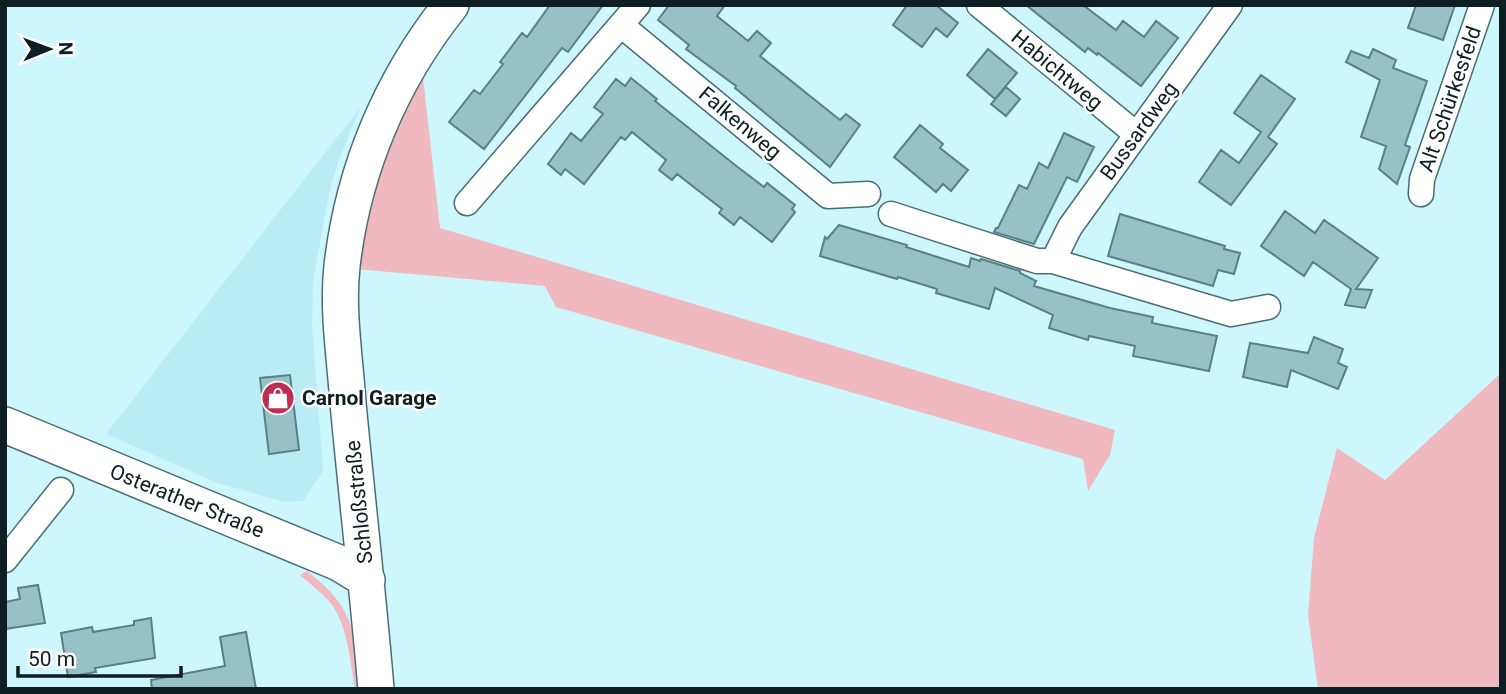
<svg xmlns="http://www.w3.org/2000/svg" width="1506" height="694" font-family="Roboto,sans-serif">
<style>
.built{fill:#b9ecf4}
.green{fill:#efb9bf}
.building{fill:#98c0c7;stroke:#5a8086;stroke-width:2}
.lines{fill:none;stroke-linecap:round;stroke-linejoin:round}
.street-casing{stroke:#486e74;stroke-width:27}
.secondary-casing{stroke:#486e74;stroke-width:38}
.street{stroke:#fff;stroke-width:24}
.secondary{stroke:#fff;stroke-width:35}
.labels{text-anchor:middle;stroke-width:5;stroke-linejoin:round;paint-order:stroke}
.street-label{font-size:21px;fill:#0f1f21;stroke:#fff}
.poi-label{font-size:21px;font-weight:bold;fill:#0f1f21;stroke:#fff;text-anchor:start}
</style>
<rect width="100%" height="100%" fill="#cdf6fd"/>
<!-- built -->
<path class="built" d="M360 108 337 165 329 194 313 281 312 326 323 471 303 501 285 502 218 483 106 434Z"/>
<!-- green -->
<path class="green" d="M422 69 440 228 1115 430 1110 455 1088 491 1083 459 556 307 545 286 356 269 370 191Z
M1501 373V689H1318L1308 615 1314 538 1337 448 1385 480Z
M307 571C354 607 356 633 362 689H355C350 661 348 625 330 602 321 592 310 584 300 575Z"/>
<!-- building -->
<path class="building" d="M550 5H603L568 52 562 48 484 149 449 122 474 90 480 94 503 64 500 62 522 33 527 37Z
M669 5H725L717 16 748 41 757 31 771 43 760 56 840 120 846 114 860 125 830 167 735 88 736 86 686 49 689 45 658 20Z
M907 5H936L958 23 947 37 936 28 922 47 893 25Z
M1026 5H1083L1116 30 1123 21 1144 37 1156 21 1178 38 1141 86 1098 53 1097 55 1088 48 1085 52Z
M1416 5H1455L1443 40 1408 28Z
M988 49 1017 73 995 99 967 75Z
M1373 49 1396 60 1393 68 1427 81 1405 145 1410 147 1397 184 1379 169 1386 146 1361 137 1380 80 1346 62 1351 51 1369 58Z
M1261 75 1295 99 1268 137 1277 144 1231 205 1199 182 1221 150 1239 163 1261 132 1234 113Z
M631 78 657 99 655 101 735 165 764 187 767 183 795 205 792 209 795 212 772 242 740 217 734 225 719 213 722 209 677 174 672 180 659 170 666 160 632 132 625 140 621 137 584 184 565 169 561 175 548 164 571 133 581 141 603 114 594 107 616 79 625 86Z
M1006 87 1020 99 1006 116 991 104Z
M920 125 943 144 940 148 968 170 951 191 943 184 936 192 894 157Z
M1064 133 1094 147 1077 182 1067 177 1034 244 994 232 996 228H998L1019 185 1027 189 1039 163 1048 168Z
M1285 211 1315 233 1324 220 1378 258 1356 289 1372 290 1365 308 1345 305 1351 289 1313 262 1304 276 1261 246Z
M1120 214 1225 246 1224 249 1240 253 1234 274 1218 270 1213 286 1108 256Z
M839 225 907 245 906 247 969 267 971 258 980 261 981 259 1020 271V273L1036 281 1034 286 1110 308 1153 317 1152 323 1217 336 1209 371 1133 356 1135 346 1089 336 1088 340 1049 328 1053 315 995 288 989 309 936 293 937 289 898 277 897 279 820 256 825 237 827 239Z
M1314 337 1343 349 1338 363 1347 367 1338 389 1291 370 1287 387 1243 377 1250 343 1308 353Z
M290 375 299 450 269 454 260 378Z
M38 585 45 623 5 629V602L20 599 18 588Z
M151 618 155 658 95 668 96 672 68 677 61 633 92 627 93 632 134 625V621Z
M246 632 256 689H152L151 680 225 666 220 637Z"/>
<g class="lines">
<defs>
<path id="street" d="M979 5 1136 134
M621 25 828 196 868 194
M1421 194 1422 179 1482 5
M467 203 638 5
M891 214 1037 261H1053L1070 227 1230 5
M1053 261 1231 314 1268 307
M5 560 61 490"/>
<path id="secondary" d="M5 425 339 563 367 580
M376 689C368 593 357 499 348 403 345 358 337 311 342 266 353 170 391 80 451 5"/>
</defs>
<!-- street casing -->
<use href="#street" class="street-casing"/>
<!-- secondary casing -->
<use href="#secondary" class="secondary-casing"/>
<!-- street -->
<use href="#street" class="street"/>
<!-- secondary -->
<use href="#secondary" class="secondary"/>
</g>
<!-- icons -->
<defs>
<symbol id="shop-disc" viewBox="-11 -11 22 22"><circle r="9.5" fill="#be2e52" stroke="#fff"/><path d="M-5-2.5h2.3a2.7 3.5 0 0 1 5.4 0H5L5.5 6h-11ZM-1.5-2.5h3a1.5 2.3 0 0 0-3 0Z" fill="#fff"/></symbol>
</defs>
<g fill-rule="evenodd">
<use href="#shop-disc" x="259" y="379" width="38" height="38"/>
</g>
<g class="labels">
<!-- street labels -->
<g class="street-label">
<text transform="translate(1057 70) rotate(40)" y="7">Habichtweg</text>
<text transform="translate(1450 99) rotate(-71)" y="7">Alt Schürkesfeld</text>
<text transform="translate(740 123) rotate(40)" y="7">Falkenweg</text>
<text transform="translate(1139 131) rotate(-54)" y="7">Bussardweg</text>
<text transform="translate(187 501) rotate(22)" y="7">Osterather Straße</text>
<text transform="translate(359 502) rotate(-96)" y="7">Schloßstraße</text>
</g>
<!-- poi labels -->
<g class="poi-label">
<text x="302" y="405">Carnol Garage</text>
</g>
</g>
<!-- border -->
<rect width="1506" height="694" fill="none" stroke="#0f1f21" stroke-width="14"/>
<!-- north arrow -->
<g transform="translate(49 49) rotate(89)" stroke="#ffffff" stroke-width="5" paint-order="stroke">
<path d="M0-5L12 26L0 18L-12 26Z" fill="#0f1f21"/>
<text y="-10" font-size="19" font-weight="bold" text-anchor="middle" fill="#0f1f21">N</text>
</g>
<!-- scale -->
<path d="M18 666v10h163v-10" fill="none" stroke="#0f1f21" stroke-width="3.5"/>
<text x="28" y="666" font-size="21" fill="#0f1f21" stroke="#ffffff" stroke-width="5" paint-order="stroke">50 m</text>
</svg>
